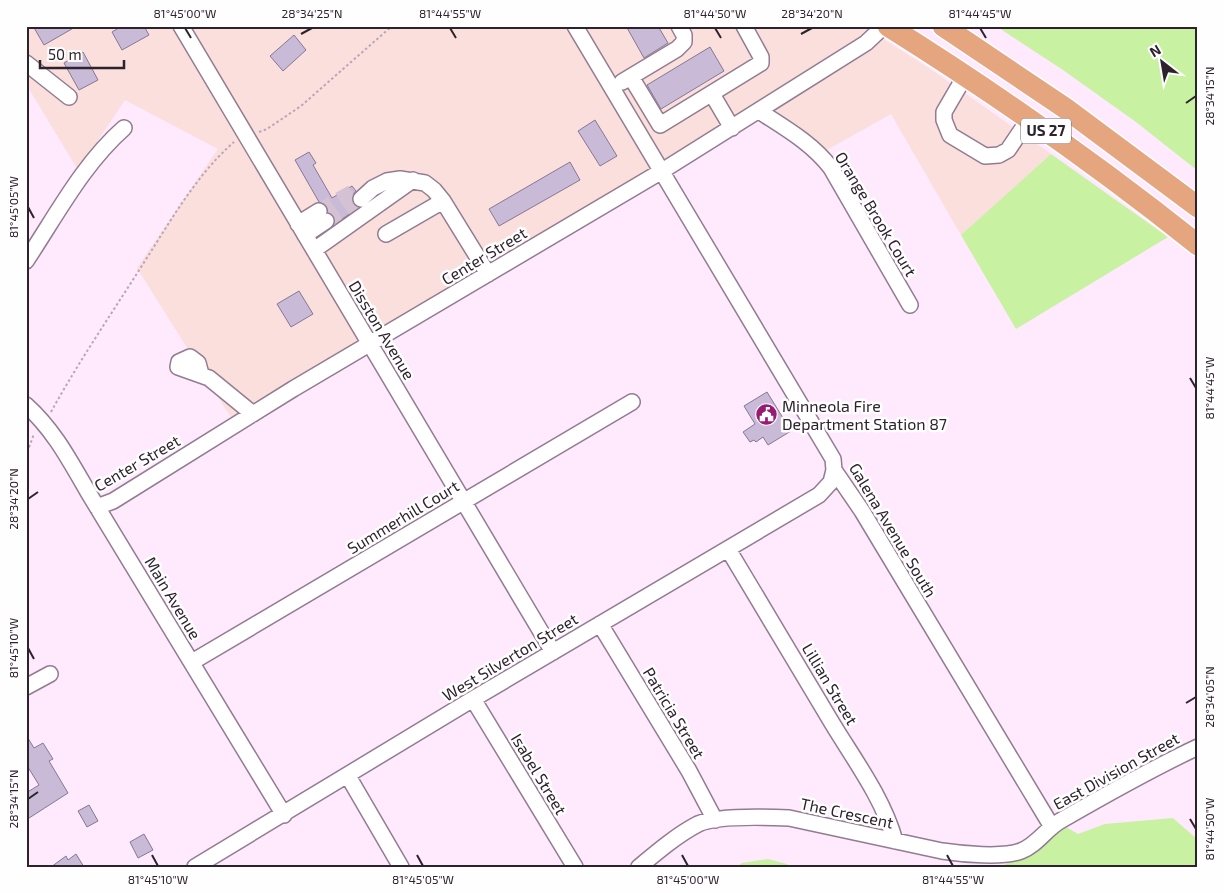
<svg xmlns="http://www.w3.org/2000/svg" width="1224" height="893" font-family="'Exo 2',sans-serif">
<style>
.commercial{fill:#fadfdc}
.green{fill:#c8f1a2}
.building{fill:#c9bbd8;stroke:#857893}
.lines{fill:none;stroke-linecap:round;stroke-linejoin:round}
.minor-tunnel{stroke:#d4c1d3;stroke-width:15;stroke-dasharray:15 8;stroke-linecap:butt}
.minor-casing{stroke:#937c92;stroke-width:18}
.highway-casing{stroke:#fff;stroke-width:24}
.path{stroke:#b8a6b7;stroke-width:2;stroke-dasharray:2.5 2.5;stroke-linecap:butt}
.minor{stroke:#fff;stroke-width:15}
.highway{stroke:#e5a57f;stroke-width:21}
.ticks{fill:none;stroke:#2d232d;stroke-width:2}
.labels{text-anchor:middle;stroke-width:5;stroke-linejoin:round;paint-order:stroke}
.shield{fill:#fefefe;stroke:#6c656c;stroke-width:1}
.shield-label{font-size:15px;font-weight:bold;fill:#2d232d}
.street-label{font-size:16px;fill:#2d232d;stroke:#fefefe}
.poi-label{font-size:16px;fill:#2d232d;stroke:#fefefe;text-anchor:start}
.neatline{fill:none;stroke:#2d232d;stroke-width:2}
.ticks-label{font-size:12px;text-anchor:middle;fill:#2d232d}
</style>
<rect width="100%" height="100%" fill="#fee9fd"/>
<!-- commercial -->
<path class="commercial" d="M26 26H174L361 342 232 419 137 268 218 149 125 100 78 170 26 84V71L70 106 77 97 47 71 26 56Z
M188 26H568L654 168 371 336Z
M582 26H863L871 31 759 104 756 103 754 106 664 162Z
M882 38 929 68 1051 154 961 235 891 114 825 151 774 110 870 49Z"/>
<!-- green -->
<path class="green" d="M996 26H1198V171L1136 122 1063 70Z
M1051 154 1168 237 1016 329 961 235Z
M1173 818 1198 840V867H1001L1066 827 1078 834 1105 824Z
M768 859 787 864 790 867H736L742 863Z"/>
<!-- building -->
<path class="building" d="M33 26H77L44 45Z
M122 26H144L149 35 122 50 112 32Z
M626 26H658L668 43 644 58Z
M294 35 306 50 283 71 270 56Z
M710 47 724 71 661 109 647 85Z
M83 52 98 80 79 90 64 63Z
M595 120 617 156 600 166 578 131Z
M309 152 316 163 313 165 332 198 352 186 356 191 352 196V201L358 208 335 224 334 216 328 212 327 206 319 202 295 160Z
M570 162 580 180 499 226 489 209Z
M299 291 313 314 291 327 277 304Z
M767 392 791 431 768 445 763 437 756 442 754 440 750 442 743 432 755 424 744 406Z
M26 735 34 748 43 743 53 759 49 761 68 793 26 820V793L39 785 26 764Z
M89 805 98 821 87 827 78 811Z
M144 834 153 850 138 858 130 842Z
M76 854 84 867H51L66 856 68 860Z"/>
<g class="lines">
<!-- minor-tunnel -->
<path class="minor-tunnel" d="M319 211 356 190
M326 221 361 199"/>
<defs>
<path id="minor" d="M181 26 553 652
M575 26 833 459 834 470 862 511 1052 827
M26 63 69 97
M965 76 944 112V120L950 135 985 156 999 155 1008 150 1029 119
M631 77 660 125 761 63V57L744 26
M622 82 677 49 684 42V35L679 26
M712 94 732 128
M759 111C785 128 812 143 831 168L910 305
M361 199 373 188 387 181 400 179 425 183 434 190 443 201 488 274
M298 224 319 211
M386 234 443 201
M305 235 326 221
M314 250 413 180
M26 261C56 216 83 164 124 128
M201 374 198 363 190 357 179 362 178 367 209 378 253 414
M26 405C54 430 70 461 88 492L284 815
M97 507 113 501 293 389 662 171 866 43 884 26
M728 549C763 607 797 665 832 723 855 761 883 798 895 841
M600 624 689 771 715 820
M192 662 632 402
M26 687 50 674
M473 699 575 867
M348 776 401 867
M195 867 473 699 819 495 831 482 834 470
M639 867C657 852 677 835 698 824 717 815 767 817 789 818L942 851C962 854 1003 858 1021 851 1037 845 1046 829 1060 821 1105 795 1151 769 1198 747"/>
<path id="highway" d="M888 26C995 93 1099 166 1198 245
M943 26 1065 108 1198 207"/>
</defs>
<!-- minor casing -->
<use href="#minor" class="minor-casing"/>
<!-- highway casing -->
<use href="#highway" class="highway-casing"/>
<!-- path -->
<path class="path" d="M259 132 267 129 301 106 392 26
M51 412C79 361 112 313 143 264 170 222 196 175 234 142
M26 467 28 450 34 434"/>
<!-- minor -->
<use href="#minor" class="minor"/>
<!-- highway -->
<use href="#highway" class="highway"/>
</g>
<!-- ticks -->
<path class="ticks" d="M185 28 191 38M450 28 456 38M715 28 721 38M980 28 986 38M301 34 312 28M801 34 812 28M1186 103 1196 96M28 207 34 218M1190 378 1196 388M28 499 38 492M28 648 34 659M1186 703 1196 697M28 799 38 792M1190 819 1196 829M152 855 158 866M417 855 423 866M682 855 688 866M947 855 953 866"/>
<!-- icons -->
<defs>
<symbol id="civic-disc" viewBox="-11 -11 22 22"><circle r="9.5" fill="#991a72" stroke="#fefefe"/><path d="M-.6-6.5H3V-4.5H.6V-3L4-1V1h2V6H-6V1h2V-1L-.6-3ZM-1.2 2.5V6h2.4V2.5Z" fill="#fff"/></symbol>
</defs>
<g fill-rule="evenodd">
<use href="#civic-disc" x="754" y="402" width="25" height="25"/>
</g>
<g class="labels">
<!-- shield labels -->
<rect class="shield" x="1021" y="118.5" width="50" height="25" rx="4"/>
<g class="shield-label">
<text x="1046" y="136">US 27</text>
</g>
<!-- street labels -->
<g class="street-label">
<text transform="translate(876 214) rotate(59)" y="6">Orange Brook Court</text>
<text transform="translate(484 256) rotate(-31)" y="6">Center Street</text>
<text transform="translate(382 330) rotate(59)" y="6">Disston Avenue</text>
<text transform="translate(137 463) rotate(-30)" y="6">Center Street</text>
<text transform="translate(403 517) rotate(-31)" y="6">Summerhill Court</text>
<text transform="translate(893 530) rotate(59)" y="6">Galena Avenue South</text>
<text transform="translate(173 598) rotate(59)" y="6">Main Avenue</text>
<text transform="translate(510 657) rotate(-31)" y="6">West Silverton Street</text>
<text transform="translate(830 684) rotate(59)" y="6">Lillian Street</text>
<text transform="translate(674 713) rotate(59)" y="6">Patricia Street</text>
<text transform="translate(1116 771) rotate(-29)" y="6">East Division Street</text>
<text transform="translate(539 774) rotate(59)" y="6">Isabel Street</text>
<text transform="translate(847 813) rotate(12)" y="6">The Crescent</text>
</g>
<!-- poi labels -->
<g class="poi-label">
<text x="782" y="412">Minneola Fire<tspan x="782" dy="18">Department Station 87</tspan></text>
</g>
</g>
<!-- border -->
<rect width="1224" height="893" fill="none" stroke="#fefefe" stroke-width="55"/>
<!-- north arrow -->
<g transform="translate(1162 62) rotate(329)" stroke="#fefefe" stroke-width="4" paint-order="stroke">
<path d="M0-4L9 19L0 12L-9 19Z" fill="#2d232d"/>
<text y="-8" font-size="14" font-weight="bold" text-anchor="middle" fill="#2d232d">N</text>
</g>
<!-- scale -->
<path d="M40 60v8h84v-8" fill="none" stroke="#2d232d" stroke-width="2.5"/>
<text x="48" y="60" font-size="15" fill="#2d232d" stroke="#fefefe" stroke-width="4" paint-order="stroke">50 m</text>
<rect x="28" y="28" width="1168" height="838" class="neatline"/>
<g class="ticks-label">
<text x="185" y="18">81°45'00"W</text>
<text x="312" y="18">28°34'25"N</text>
<text x="450" y="18">81°44'55"W</text>
<text x="715" y="18">81°44'50"W</text>
<text x="812" y="18">28°34'20"N</text>
<text x="980" y="18">81°44'45"W</text>
<text transform="translate(1210 96) rotate(-90)" y="4">28°34'15"N</text>
<text transform="translate(14 207) rotate(-90)" y="4">81°45'05"W</text>
<text transform="translate(1210 388) rotate(-90)" y="4">81°44'45"W</text>
<text transform="translate(14 499) rotate(-90)" y="4">28°34'20"N</text>
<text transform="translate(14 648) rotate(-90)" y="4">81°45'10"W</text>
<text transform="translate(1210 697) rotate(-90)" y="4">28°34'05"N</text>
<text transform="translate(14 799) rotate(-90)" y="4">28°34'15"N</text>
<text transform="translate(1210 829) rotate(-90)" y="4">81°44'50"W</text>
<text x="158" y="884">81°45'10"W</text>
<text x="423" y="884">81°45'05"W</text>
<text x="688" y="884">81°45'00"W</text>
<text x="953" y="884">81°44'55"W</text>
</g>
</svg>
